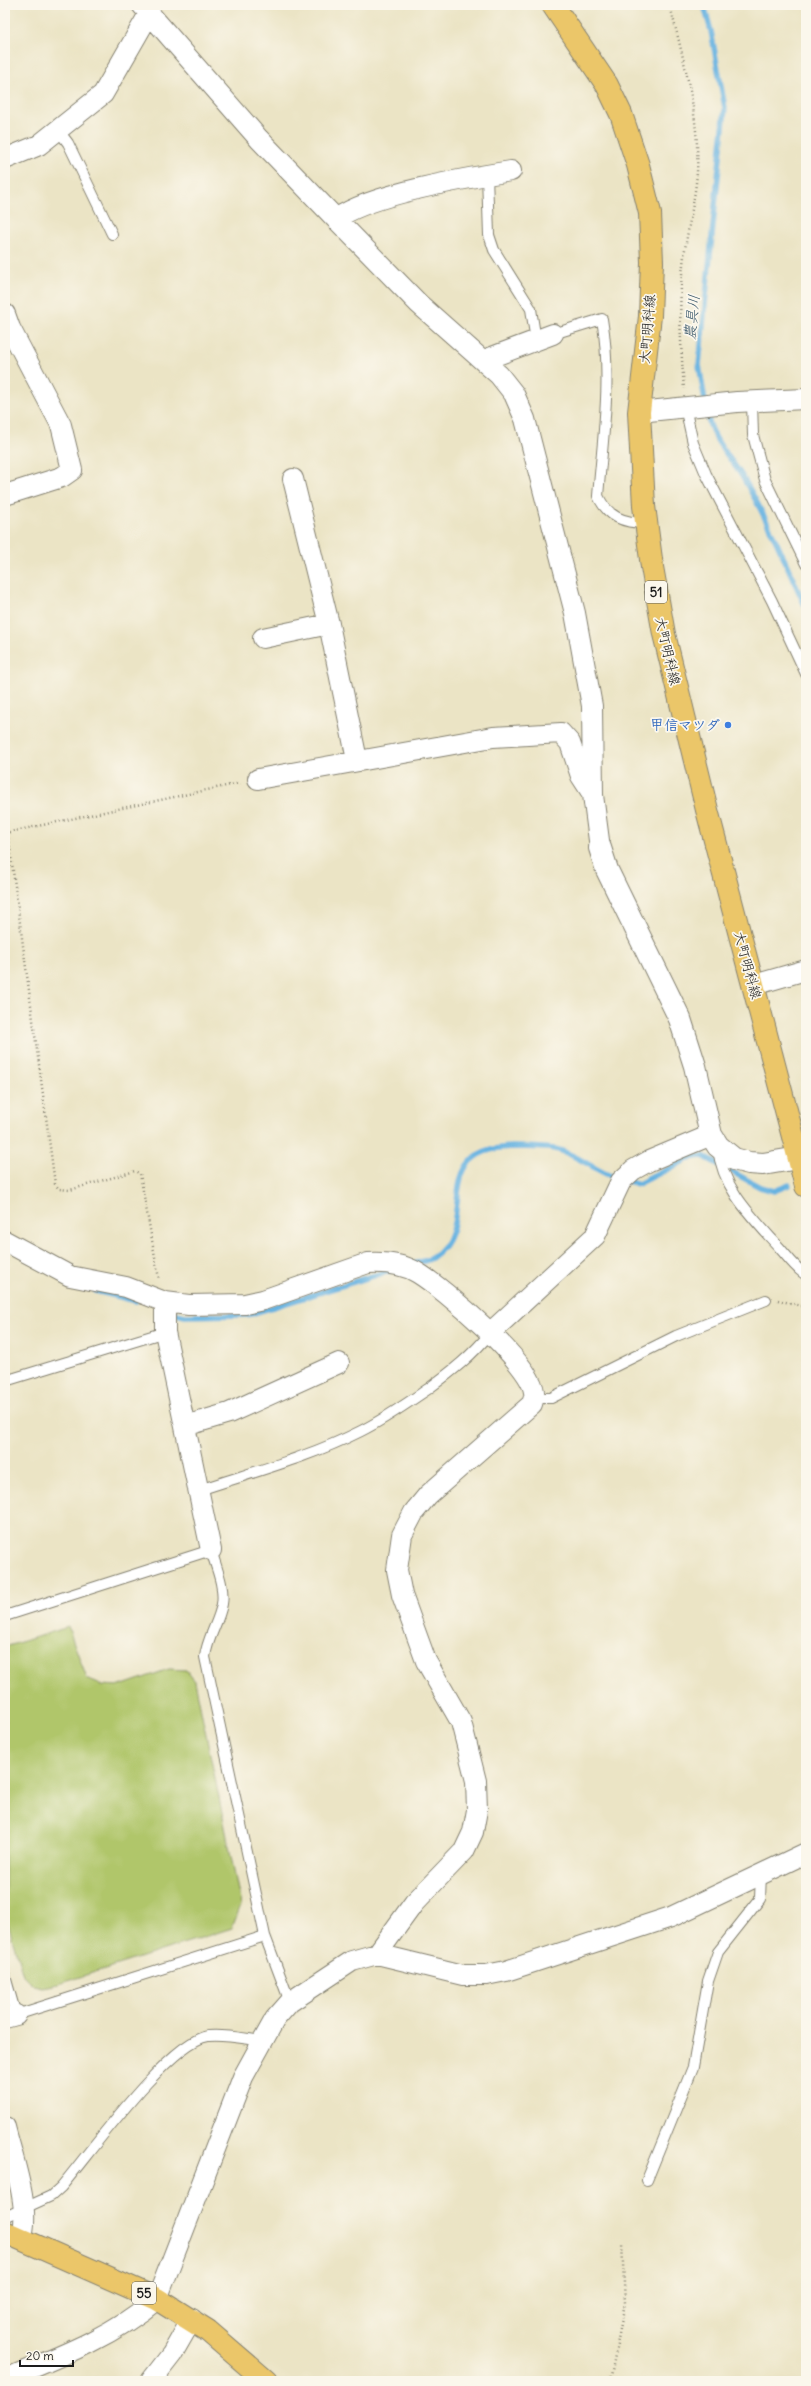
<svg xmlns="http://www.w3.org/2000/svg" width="811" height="2386" font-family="Delius,'Klee One',sans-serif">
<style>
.green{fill:#b0c66b;stroke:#667144}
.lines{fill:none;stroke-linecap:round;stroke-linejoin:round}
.stream{stroke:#68b3e1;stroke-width:5.5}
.service-casing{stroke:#848070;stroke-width:12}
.minor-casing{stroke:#848070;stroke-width:22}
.tertiary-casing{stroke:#848070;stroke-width:24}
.primary-casing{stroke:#848070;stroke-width:24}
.path{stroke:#848070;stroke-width:2.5;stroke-dasharray:1 3;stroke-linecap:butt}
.service{stroke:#fff;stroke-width:10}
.minor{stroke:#fff;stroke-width:20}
.tertiary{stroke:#fff;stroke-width:22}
.primary{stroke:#ebc669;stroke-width:22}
.shop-dot{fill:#3f7fe0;stroke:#fbf7ec;stroke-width:1.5}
.labels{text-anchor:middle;stroke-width:3.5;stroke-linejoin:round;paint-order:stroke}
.shield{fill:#fbf7ec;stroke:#5f5e5a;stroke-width:1}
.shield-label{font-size:13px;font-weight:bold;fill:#1c1c1c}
.street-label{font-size:14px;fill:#1c1c1c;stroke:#fbf7ec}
.shop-label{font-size:14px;font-weight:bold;fill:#366cbe;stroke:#fbf7ec;text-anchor:end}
.water-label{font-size:15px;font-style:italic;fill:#3a586b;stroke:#fbf7ec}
</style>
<rect width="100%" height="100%" fill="#fbf7ec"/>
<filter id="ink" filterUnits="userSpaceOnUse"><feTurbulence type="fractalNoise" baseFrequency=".025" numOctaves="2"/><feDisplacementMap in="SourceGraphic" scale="8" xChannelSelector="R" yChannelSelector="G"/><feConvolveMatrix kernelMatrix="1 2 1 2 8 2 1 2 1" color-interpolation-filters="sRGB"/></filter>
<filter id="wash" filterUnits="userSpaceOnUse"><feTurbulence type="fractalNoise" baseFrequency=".012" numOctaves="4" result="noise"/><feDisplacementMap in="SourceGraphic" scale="16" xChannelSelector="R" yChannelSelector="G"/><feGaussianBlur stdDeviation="0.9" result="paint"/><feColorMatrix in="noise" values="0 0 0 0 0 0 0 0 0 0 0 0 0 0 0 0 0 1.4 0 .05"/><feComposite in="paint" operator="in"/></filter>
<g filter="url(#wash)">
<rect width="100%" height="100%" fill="#ebe4c5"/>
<!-- green -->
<path class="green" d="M68 1627 87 1679 101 1685 120 1686 169 1669 186 1670 195 1681 241 1905 232 1928 58 1984 42 1987 33 1985 23 1975 5 1914V1647Z"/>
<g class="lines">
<!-- stream -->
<path class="stream" d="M704 5 711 31 725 108 699 365 705 401
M706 409C711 441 730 456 745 481 769 522 787 566 806 608
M627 1181 638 1184 692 1157 703 1156 760 1187 774 1191 789 1185
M413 1264C419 1262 428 1261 433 1257 480 1225 427 1149 513 1147 527 1147 541 1147 555 1149 576 1153 597 1173 619 1179
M96 1291 136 1301
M169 1312 185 1316 247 1315 389 1271"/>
</g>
</g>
<g filter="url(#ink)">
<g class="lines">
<defs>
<path id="service" d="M58 130 68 143 112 234
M487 175 489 235 494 250 531 309 536 341
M553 334 602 319C612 377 603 437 598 496 608 517 623 523 646 523
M752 402 753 435 765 480 806 564
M685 407 693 443 706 474 772 601 806 674
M718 1148C722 1188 752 1217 778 1246 787 1256 795 1268 806 1275
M5 1381 165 1332
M534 1398H551L676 1336 766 1300
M199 1490C253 1472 310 1457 361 1431 385 1419 406 1404 428 1389 451 1372 473 1355 491 1332
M5 1616 211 1550C216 1567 225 1587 222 1604 219 1622 207 1638 205 1657L265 1936 290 2002
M5 1976 16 2015 265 1936
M647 2180 693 2067 708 1981 718 1952 760 1899 761 1873
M5 2217 51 2196 61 2187C89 2154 169 2042 208 2036 225 2034 246 2039 263 2041"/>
<path id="minor" d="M142 5 259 139 336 219 419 304 499 375 514 394 525 419 575 613 592 706 593 795 600 848
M5 159 39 145 103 94 149 14
M336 219C370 194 467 178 511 171
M5 314 10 328 61 425 72 470 62 477 5 495
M484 360 553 334
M639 412 737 402 806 399
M293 479 329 624 357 760
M263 638 329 624
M258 779 493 737 561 733 570 743 581 776 592 793
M754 985 806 970
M5 1241 70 1276 126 1287 165 1302 189 1305 245 1304 263 1300 368 1263C386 1262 403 1264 418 1273 444 1289 531 1363 534 1392 535 1396 533 1400 532 1404L428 1495 414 1512 402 1535 397 1570 402 1595 426 1661 461 1722 476 1781 477 1810 473 1832 464 1851 414 1903 377 1954
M165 1302V1332L211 1550
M491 1332 595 1236 621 1181 633 1170 649 1161 711 1135
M185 1426 229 1413 339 1363
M5 2018 16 2015
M5 2127C12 2156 32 2212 21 2238
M5 2379C59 2357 112 2337 157 2299L243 2077 275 2019 290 2002 352 1961 377 1954 463 1975H486L506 1971 671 1917 806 1853
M151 2381 172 2354 192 2319"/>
<path id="tertiary" d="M600 848 607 870 680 1019 695 1066 711 1135 718 1146 734 1159 749 1163 763 1164 798 1158"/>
<path id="primary" d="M553 5 607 85 621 114 638 165 650 213 652 262 650 316 639 412 644 506 652 567 664 634 707 810 806 1186
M5 2232 157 2299 208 2331 266 2381"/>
</defs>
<!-- service casing -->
<use href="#service" class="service-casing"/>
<!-- minor casing -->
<use href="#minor" class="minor-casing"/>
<!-- tertiary casing -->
<use href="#tertiary" class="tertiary-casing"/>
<!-- primary casing -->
<use href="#primary" class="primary-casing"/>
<!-- path -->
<path class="path" d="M670 5C683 59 700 116 697 172 695 203 686 234 683 265 678 306 681 347 684 389
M5 831 9 841 55 1184 59 1189 70 1190 135 1171 140 1174 159 1279
M5 833 240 783
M778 1300 806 1307
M610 2381 625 2303 622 2244"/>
<!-- service -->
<use href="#service" class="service"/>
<!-- minor -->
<use href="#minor" class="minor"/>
<!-- tertiary -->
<use href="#tertiary" class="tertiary"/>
<!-- primary -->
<use href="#primary" class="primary"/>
</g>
</g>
<!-- markers -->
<circle class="shop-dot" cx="728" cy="725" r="4"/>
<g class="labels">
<!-- shield labels -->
<g class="shield">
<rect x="645" y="581" width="22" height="22" rx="3"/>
<rect x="132" y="2282" width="24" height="22" rx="3"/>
</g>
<g class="shield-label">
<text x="656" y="597">51</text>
<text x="144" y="2298">55</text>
</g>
<!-- street labels -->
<g class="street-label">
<text transform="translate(647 329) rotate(-85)" y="5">大町明科線</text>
<text transform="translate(668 651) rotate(77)" y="5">大町明科線</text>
<text transform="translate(748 965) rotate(75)" y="5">大町明科線</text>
</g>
<!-- shop labels -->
<g class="shop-label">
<text x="720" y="730">甲信マツダ</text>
</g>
<!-- water labels -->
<g class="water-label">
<text transform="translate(692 317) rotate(-84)" y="5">農具川</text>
</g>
</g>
<!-- margin -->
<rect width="811" height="2386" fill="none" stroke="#fbf7ec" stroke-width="20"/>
<!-- scale -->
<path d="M20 2360v6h53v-6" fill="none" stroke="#1c1c1c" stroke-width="2"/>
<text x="26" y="2360" font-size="12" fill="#1c1c1c" stroke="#fbf7ec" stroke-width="3" paint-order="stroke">20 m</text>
</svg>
